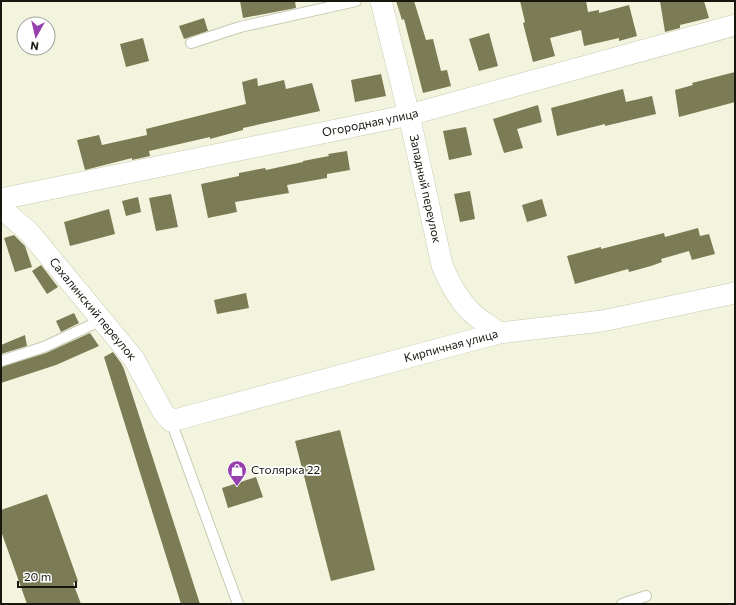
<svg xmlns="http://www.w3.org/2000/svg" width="736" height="605" font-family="Commissioner,sans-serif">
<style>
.building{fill:#7b7b55}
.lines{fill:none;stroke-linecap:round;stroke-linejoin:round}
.lane-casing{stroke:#c8c9b3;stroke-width:12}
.street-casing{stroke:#c8c9b3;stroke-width:22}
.lane{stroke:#fff;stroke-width:10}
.street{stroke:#fff;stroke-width:21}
.labels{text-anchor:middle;stroke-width:3.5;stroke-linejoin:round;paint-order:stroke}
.street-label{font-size:12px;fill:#17170f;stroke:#fff}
.poi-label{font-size:12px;fill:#17170f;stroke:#fff;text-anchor:start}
</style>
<rect width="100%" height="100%" fill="#f3f4dd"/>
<!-- building -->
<path class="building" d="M240 1H295L296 8 243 18Z
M396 1H414L426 40 433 39 441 71 447 70 451 86 423 93 404 19 402 20Z
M520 1H586L588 12 599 10V13L629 5 637 36 619 41V38L584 46 581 30 550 38 555 56 533 62 523 23 525 22Z
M660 1H704L709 18 680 25V28L665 32Z
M204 18 208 31 184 39 179 26Z
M489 33 498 66 479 71 469 39Z
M143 38 149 61 126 67 120 44Z
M735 72V102L679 117 675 90 693 85 692 83Z
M381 74 386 96 355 102 351 80Z
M257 78 258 86 284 80 286 89 312 83 320 111 243 128V130L210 139V137L149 151 150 156 132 160V158L85 170 77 140 99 135 102 145 147 135 146 129 246 104 242 82Z
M623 89 626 102 652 96 656 114 605 126V124L557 136 551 108Z
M538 105 542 122 517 129 523 148 504 153 493 119Z
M466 127 472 155 449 160 443 131Z
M347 151 350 170 327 174V178L287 185 289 193 235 202 237 212 208 218 201 184 239 176V173L265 168 266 170 303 162V161L329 156 328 154Z
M470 191 475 219 460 222 454 194Z
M171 194 178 227 156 231 149 198Z
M138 197 141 212 126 216 122 201Z
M542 199 547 216 527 222 522 205Z
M109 209 115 234 70 246 64 222Z
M698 228 700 236 709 234 715 254 692 260 689 251 661 259 662 262 651 266 629 272 628 269 575 284 567 256 601 247V249L664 233 665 237Z
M14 235 25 246 32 267 15 272 4 238Z
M41 265 58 287 47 294 32 271Z
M246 293 249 308 217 314 214 300Z
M74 313 79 323 61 332 56 321Z
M90 333 99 346 56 365 1 383V367L46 353Z
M25 335 27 346 1 354V345Z
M113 352 121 363 124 369 200 604H181L104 357Z
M340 430 375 570 331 581 295 441Z
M256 477 263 497 228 508 222 488Z
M47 494 78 581 73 583 81 604H27L1 531V510Z"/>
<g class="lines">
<defs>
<path id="lane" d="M191 43 240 27 356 1
M1 361 44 347 102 320
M171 421 238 604
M622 604 646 596"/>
<g id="street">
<path id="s1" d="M381 1 409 115 442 265C449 282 458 299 471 312 480 320 490 326 499 333"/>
<path id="s2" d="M1 199 409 115 735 25"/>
<path id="s3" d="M1 208 29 232 134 359 163 412 171 421 499 333 602 321 735 293"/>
</g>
</defs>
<!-- lane casing -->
<use href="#lane" class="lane-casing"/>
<!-- street casing -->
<use href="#street" class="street-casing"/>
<!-- lane -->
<use href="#lane" class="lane"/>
<!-- street -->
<use href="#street" class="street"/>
</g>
<!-- icons -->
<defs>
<symbol id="shop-pin" viewBox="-11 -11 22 30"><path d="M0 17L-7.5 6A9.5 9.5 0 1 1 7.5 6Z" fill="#9640ae" stroke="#fff"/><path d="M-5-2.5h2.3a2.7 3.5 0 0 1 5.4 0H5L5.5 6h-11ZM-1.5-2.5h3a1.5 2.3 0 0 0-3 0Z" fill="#fff"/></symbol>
</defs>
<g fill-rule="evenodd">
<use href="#shop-pin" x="226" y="459" width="22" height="30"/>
</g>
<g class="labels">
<!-- street labels -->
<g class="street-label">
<text dy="4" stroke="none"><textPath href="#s2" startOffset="377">Огородная улица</textPath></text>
<text dy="4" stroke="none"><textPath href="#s1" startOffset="193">Западный переулок</textPath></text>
<text dy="4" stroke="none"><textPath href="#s3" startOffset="137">Сахалинский переулок</textPath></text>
<text dy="4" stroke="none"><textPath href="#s3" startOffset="564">Кирпичная улица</textPath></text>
</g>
<!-- poi labels -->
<g class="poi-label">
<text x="251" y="474">Столярка 22</text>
</g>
</g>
<!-- border -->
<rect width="736" height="605" fill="none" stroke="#17170f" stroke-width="4"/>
<!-- north arrow -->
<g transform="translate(36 36) rotate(188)"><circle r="19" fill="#ffffff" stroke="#a2a29f"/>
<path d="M0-3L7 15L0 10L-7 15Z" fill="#9640ae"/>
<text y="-6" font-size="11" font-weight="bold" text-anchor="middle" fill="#17170f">N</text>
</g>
<!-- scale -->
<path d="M18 581v6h58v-6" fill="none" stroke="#17170f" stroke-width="2"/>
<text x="24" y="581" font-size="12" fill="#17170f" stroke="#ffffff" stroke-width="3" paint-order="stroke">20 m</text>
</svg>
